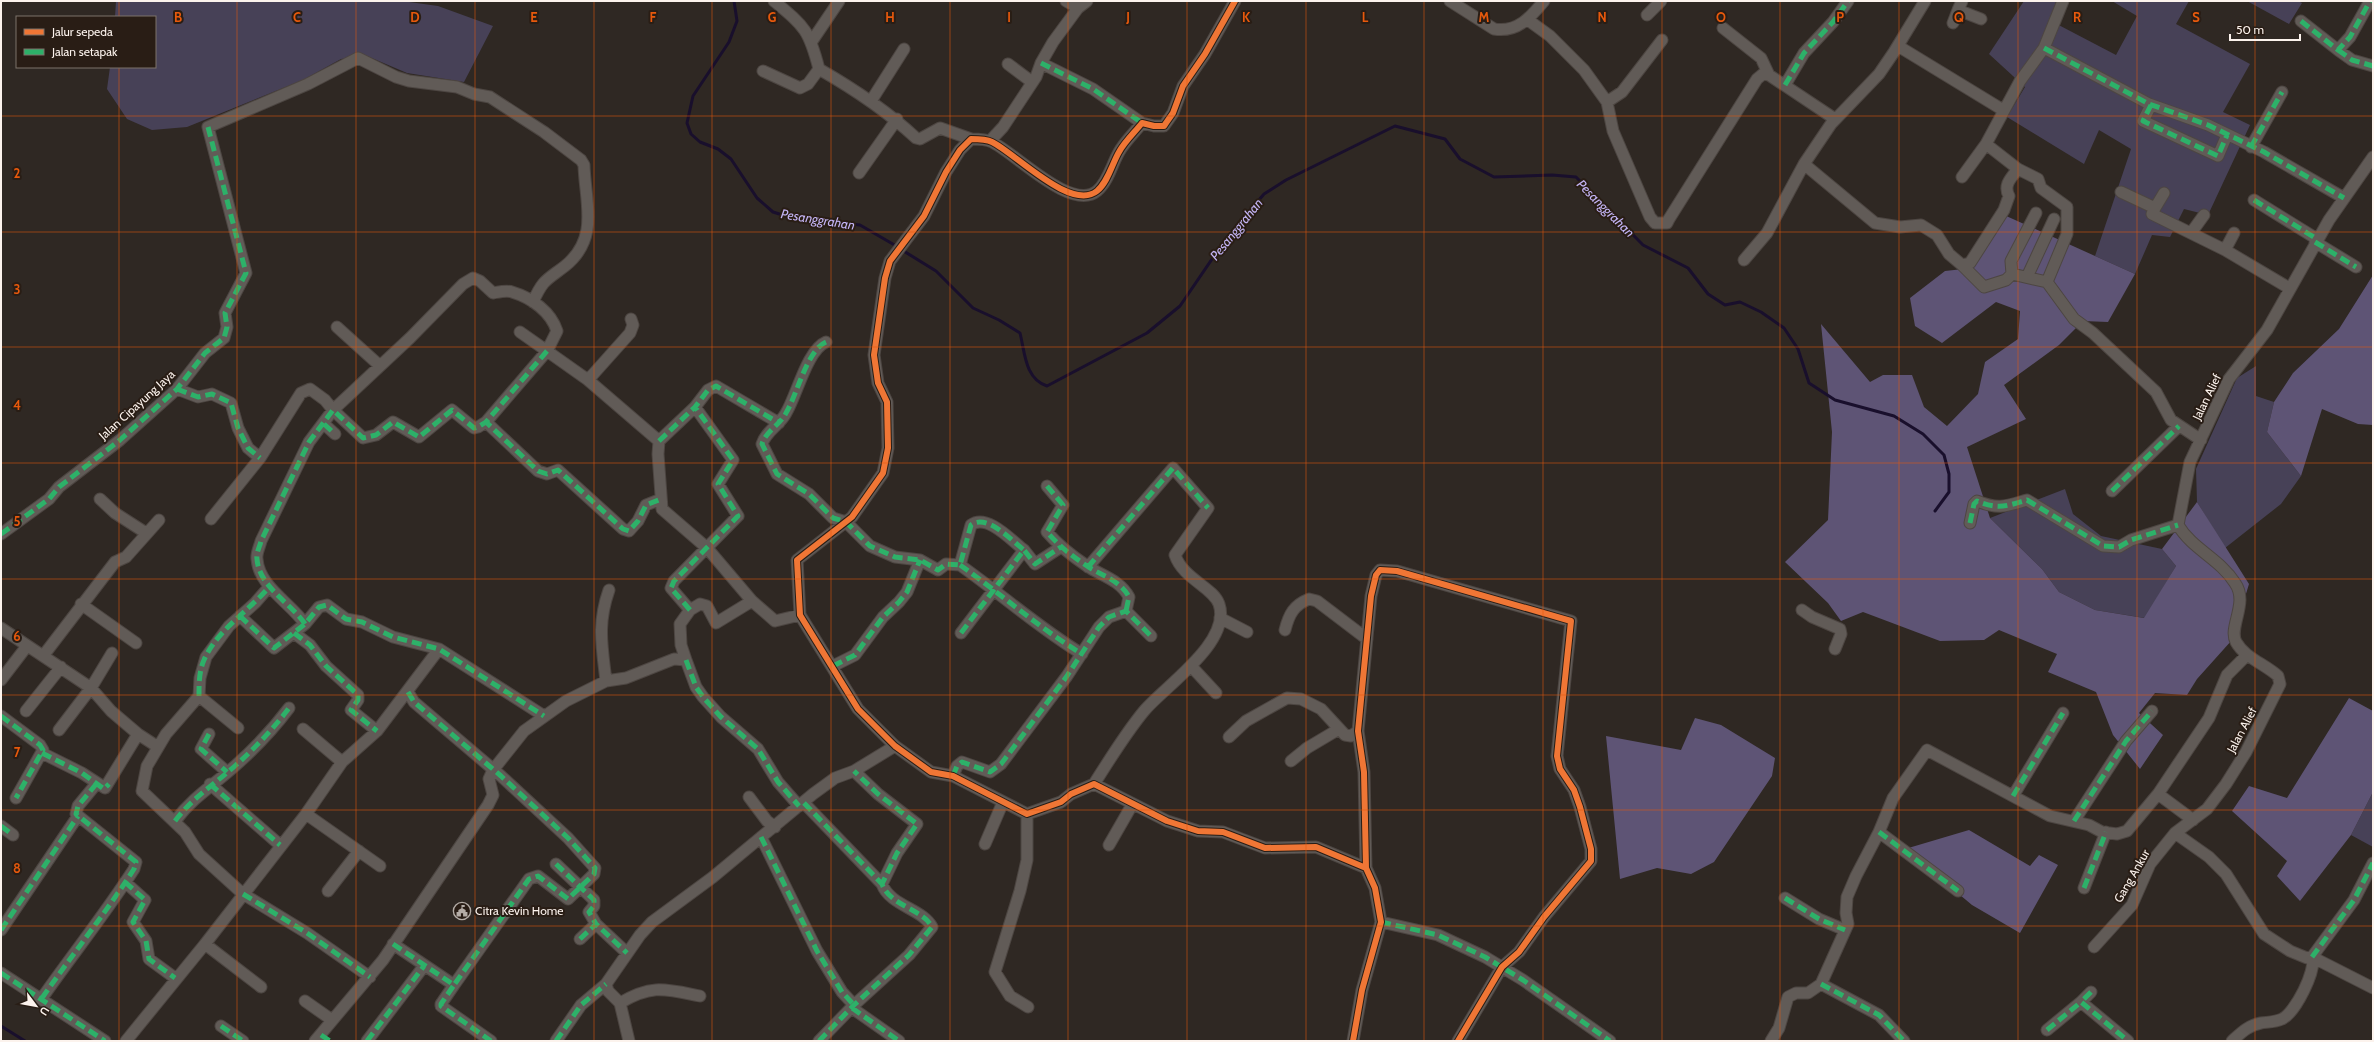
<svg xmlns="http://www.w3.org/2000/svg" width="2374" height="1042" font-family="Cabin,sans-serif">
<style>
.green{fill:#474157}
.forest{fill:#5e5475}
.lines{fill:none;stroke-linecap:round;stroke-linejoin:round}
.stream{stroke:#190f2c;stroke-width:3}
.minor-casing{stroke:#4d4642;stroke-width:13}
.minor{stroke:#615b57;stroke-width:11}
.quiet{stroke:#2db169;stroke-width:5;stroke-dasharray:10 5;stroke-linecap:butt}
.cycleway-casing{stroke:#291d15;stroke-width:8}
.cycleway{stroke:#f07635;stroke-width:6}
.grid{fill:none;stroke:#e8590c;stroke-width:1;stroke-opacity:0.55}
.labels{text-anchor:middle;stroke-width:4;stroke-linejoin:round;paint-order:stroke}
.street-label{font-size:12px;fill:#fcf3ed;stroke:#291d15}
.poi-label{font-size:12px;fill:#fcf3ed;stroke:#291d15;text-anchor:start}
.water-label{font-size:13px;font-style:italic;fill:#c4b5f6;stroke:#291d15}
.grid-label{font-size:13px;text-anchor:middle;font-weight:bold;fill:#e8590c;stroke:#291d15;stroke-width:4;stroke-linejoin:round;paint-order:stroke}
</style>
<rect width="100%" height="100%" fill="#2f2823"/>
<!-- green -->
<path class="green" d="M116 1H402L438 6 493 26 464 82 407 73 367 56 341 59 303 80 187 127 152 130 127 119 107 89 110 67H155V17H115Z
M2024 1H2056L2051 21 2116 55 2137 16 2112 1H2189L2176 24 2250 64 2223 112 2250 125 2208 215 2184 209 2170 237 2152 235 2135 274 2095 256 2131 149 2099 130 2084 164 2007 117 2025 87 1989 54Z
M2247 1H2298L2302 3 2289 24Z
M2256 366V396L2274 402 2267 432 2301 476 2281 504 2225 548 2197 502 2196 469 2237 378Z
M2065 489 2073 514 2101 536 2162 549 2176 566 2145 618 2095 610 2059 592 2042 569 1990 518Z
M2373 792V847L2351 835Z"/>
<!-- forest -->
<path class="forest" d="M2004 215 2135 274 2108 322 2083 321 2059 345 2004 385 2026 419 1967 447 1990 518 2042 569 2059 592 2095 610 2144 618 2176 566 2162 549 2197 502 2249 584 2232 640 2197 679 2187 695 2155 693 2139 713 2163 735 2140 769 2113 735 2096 692 2048 672 2057 654 1999 630 1984 640 1940 641 1863 612 1841 621 1828 603 1785 562 1828 520 1832 432 1821 324 1870 382 1883 375H1912L1924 407 1947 426 1978 394 1985 362 2018 339 2020 311 1996 302 1942 343 1915 326 1910 298 1945 271 1972 268Z
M2373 275V425L2358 424 2322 409 2301 476 2267 432 2274 402 2293 373 2339 329Z
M2349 698 2373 711V792L2351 835 2300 901 2277 876 2287 861 2232 811 2249 786 2287 798Z
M1695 718 1721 725 1775 758 1772 776 1714 862 1691 874 1657 868 1620 879 1606 736 1681 750Z
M1969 830 2030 866 2039 855 2058 865 2020 933 1972 905 1905 849Z"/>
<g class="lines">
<!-- stream -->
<path class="stream" d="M734 1 737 21 729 42 693 96 687 123 691 134 700 142 718 149 731 159 757 198 773 212 789 217 860 225 898 247
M902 250 936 271 973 308 999 320 1020 333C1025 353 1025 379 1047 386L1147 333 1180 306 1225 240 1264 194 1286 180 1395 126 1445 139 1460 159 1494 177 1552 175 1576 177 1643 245 1688 268 1708 294 1725 305 1740 302 1761 312 1784 328 1798 349 1809 383 1835 400 1894 416 1923 434 1944 455 1949 474V492L1935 511
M1 1026 25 1041"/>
<defs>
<path id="minor" d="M774 1C805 27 809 30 819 69 854 89 887 111 916 138L920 139 940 128 971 139
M1066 1 1078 8 1087 1
M1235 1 1205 54 1183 86 1173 113 1166 123 1164 126H1154L1142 123C1135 132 1125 141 1119 152 1112 164 1108 182 1097 191 1071 212 1015 153 992 142 986 139 977 139 971 139L960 150 946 172 924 216 890 261 885 278 874 355 878 383 887 402 888 448 883 473 852 517 797 560 800 615 858 709 895 746 931 772 953 776 1027 814 1061 802 1071 794 1094 784 1167 821 1198 831 1223 832 1265 848 1316 847 1366 868
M1450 1 1494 29C1517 33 1531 17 1544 1
M1962 1 1958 10 1981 19
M2063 1 2044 48 2020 81 1986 144 2018 169 2038 179 2041 188 2067 207V234L2047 282 2074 319 2093 333 2156 392 2171 420 2201 440
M1647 15 1661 1
M1528 20 1550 36 1584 70 1607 102 1613 131 1650 217 1655 223H1667L1669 219 1757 79 1763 74 1769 75 1835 119
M2301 21 2338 50 2350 37 2370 1
M1953 23 1958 10
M1723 28 1761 58 1769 75
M812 41 839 1
M1898 46 2003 110
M2044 48 2149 104 2208 125 2264 152 2344 198
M2338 50 2352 60 2373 66
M1041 63 1093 89 1142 123
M1008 64 1032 82
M763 71 800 88 808 84 819 69
M1785 85 1804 53 1833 22 1848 1
M871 101 904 49
M1607 102 1622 92 1662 40
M2151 105 2143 121 2218 156 2227 135
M990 141 1003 127 1036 77 1041 63 1053 42 1078 8
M2251 147 2282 92
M1804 164 1875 223 1900 227 1921 225 1937 235 1949 254 1962 265 1970 263 2004 210 2009 196C2003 185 2011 178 2018 169
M859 173 897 119
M1962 177 1986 144
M2121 192 2155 208 2152 214 2225 250 2289 288
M2254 200 2317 239
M2155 208 2164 193
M2191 233 2204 215
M2315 242 2356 267
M2225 250 2234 233
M1744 260 1767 233 1804 164 1831 124 1879 74 1894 52 1925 1
M1962 265 1984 287 2006 280 2012 274 2047 282
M2012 274 2011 261 2036 213
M2027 277 2054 219
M337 327 379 365
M520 332 547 351 486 422 538 471 547 474 558 470 623 529 629 531 638 521 646 505 661 499
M826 342C807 350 797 395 786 413 780 425 766 431 762 444L777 474 809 494 833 518 846 522 870 546 895 557 920 560 938 570 946 564 960 565 971 525C987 513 1012 541 1024 550
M588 380 630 333 633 325 631 319
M177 389 198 397 212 394 231 403 238 428 248 448 260 458
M324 424 335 434
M659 441 695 407 708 390 716 386 779 423
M1047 486 1063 505 1047 532C1059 546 1072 556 1087 566 1102 576 1120 580 1129 597L1126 611
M2112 491 2179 426
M100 499 115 513 146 533
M211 519 260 458 301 393 310 389 325 400 333 410 410 338 463 284 473 278 480 281 493 293C499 292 507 290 512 292 532 298 551 312 557 331L547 351 588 380 659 441 658 454 662 509 707 548 752 601
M1970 523 1974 504 1977 501C1999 510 2006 506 2027 500L2103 546 2119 547 2131 540 2178 525
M1 534 49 499 59 487 120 440 177 389 205 353 224 338 227 327 225 313 246 273 208 127 308 84 358 58 396 77 409 81 457 87 474 94 490 97 544 132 581 160 584 165C585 202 600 238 565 266 547 280 543 279 533 302
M960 565C1001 594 1039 628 1082 654
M1088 567 1173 468 1208 508 1175 555C1183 579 1213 587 1219 604 1232 642 1165 686 1144 711 1125 734 1110 759 1094 784
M269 587 255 603 229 626 206 657 200 678 199 696 166 734 147 766 142 791 185 832 199 854 243 894 307 933 370 977
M81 604 136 643
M690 610 671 588 674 581 738 516 718 484 733 460 695 407
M1802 610 1812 617 1840 629 1841 634 1835 649
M240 616 274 648 305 624 319 607 327 605 346 619 362 622 393 637 439 649 544 716
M1220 618 1247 632
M305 624C291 603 259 587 257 559 256 553 260 546 261 541L309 442 333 410 363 438 376 435 393 422 419 437 452 410 474 428 478 427 486 422
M1 628 91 688 111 711 138 734 105 788 82 773 42 753
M1285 630C1289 614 1294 605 1309 599L1317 601 1367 639
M294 633 310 645 326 666 358 695V700L351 710 377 731
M961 633 1024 550 1035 564 1061 547
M43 656 115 562 126 557 159 520
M686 660 696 687 703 697 721 717 758 749 778 782 799 806
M833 666 855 655 883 617 899 602 907 592 920 560
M1191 666 1216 693
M1 680 27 646
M606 681C602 646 597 624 609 590
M408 692 414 702 501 776 568 838 595 868 594 874 568 899 538 876 529 879 454 985
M199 696 238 728
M26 711 61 667
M1 716 40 745 43 750 16 798
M303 729 342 762
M59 730 91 688 112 653
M138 734 158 747
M209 734 201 749 227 772
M1229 737 1246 721 1287 698 1301 699 1321 709 1345 735 1351 736 1358 731
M1291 761 1307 748 1339 729
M953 776 957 766 962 762 990 772 1001 764 1067 676 1099 627 1109 617 1126 611 1151 636
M210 784 280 845
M2158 794 2193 820
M2013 796 2063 713
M749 797 767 821 775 827
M804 803 882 884
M306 814 380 866
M1027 814V860L1020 891 995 972 1010 996 1028 1007
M175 821C194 796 214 785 236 765 255 748 274 728 289 708
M2074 821 2126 741 2152 711
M1 826 13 835
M1879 832 1958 891
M2175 833 2209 857 2226 874 2264 934 2290 951 2307 958 2312 957 2373 988
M761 837 817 951 842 992 854 1005
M985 844 1003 802
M1109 845 1132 805
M556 864 594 900V906L589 912 596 924
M125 882 145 900 133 922 146 941 149 959 175 978
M2084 888 2106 832
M328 891 359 851
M1785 898 1819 919 1845 930
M1381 922 1438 935 1485 957 1523 980 1610 1041
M1 930 78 816
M580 939 596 924 627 953
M205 944 261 987
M393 944 454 985 441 1004V1006L491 1041
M2094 947 2132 905 2150 864 2175 833 2207 809 2226 784 2246 752 2280 684 2278 676C2265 664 2245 658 2236 642 2228 627 2249 603 2235 583 2220 559 2192 549 2178 525L2190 462 2229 379 2267 330 2329 220 2373 157
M2312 957 2354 900 2373 863
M1 973 105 1041
M1821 984 1879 1015 1904 1041
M2091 992 2081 1002 2128 1041
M42 998C72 955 105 914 134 869L136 862 76 814 78 806 97 783
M305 1001 332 1020
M620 1003C652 984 665 989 700 996
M852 1008 899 1041
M221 1026 243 1041
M2047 1030 2081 1002
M126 1041 205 944 306 814 342 762 377 731 439 649
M315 1041 383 960 488 805 493 795 489 779 493 770 524 731 566 701 606 681 626 678 674 659 686 660 681 645 680 624 690 610 700 604 707 606 716 623 752 601 775 621 800 615
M367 1041 424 966
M556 1041 581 1005 606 984
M629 1041 620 1003 608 991 606 984 640 935 652 922 713 877 813 794 835 778 854 771 895 746
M819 1041 854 1005 909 955 932 927C923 909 890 906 882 884L897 853 917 824 878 794 854 771
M1353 1041 1362 990 1381 922 1375 888 1366 868 1364 772 1358 731 1371 596 1376 575 1380 570 1397 571 1571 621 1557 756 1560 769 1574 790 1580 807 1591 849V861L1544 917 1519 952 1502 967 1458 1041
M1771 1041 1779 1028 1788 997 1796 993H1808L1821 984 1848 924 1846 913 1847 897 1856 876 1879 832 1893 798 1927 750 2050 816 2089 825 2102 832 2117 834 2127 831 2158 794 2209 718 2227 675 2247 655
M2232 1041C2241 1033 2249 1025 2261 1023 2268 1022 2276 1022 2282 1019 2295 1013 2317 970 2312 957"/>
</defs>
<!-- minor casing -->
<use href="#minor" class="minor-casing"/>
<!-- minor -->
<use href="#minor" class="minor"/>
<!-- quiet -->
<path class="quiet" d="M2301 21 2338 50 2350 37 2370 1
M2044 48 2149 104 2208 125 2264 152 2344 198
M2338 50 2352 60 2373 66
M1041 63 1093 89 1142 123
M1785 85 1804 53 1833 22 1848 1
M2151 105 2143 121 2218 156 2227 135
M2251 147 2282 92
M2254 200 2317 239
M2315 242 2356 267
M826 342C807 350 797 395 786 413 780 425 766 431 762 444L777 474 809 494 833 518 846 522 870 546 895 557 920 560 938 570 946 564 960 565 971 525C987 513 1012 541 1024 550
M547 351 486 422 538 471 547 474 558 470 623 529 629 531 638 521 646 505 661 499
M177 389 198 397 212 394 231 403 238 428 248 448 260 458
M324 424 335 434
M659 441 695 407 708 390 716 386 779 423
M1047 486 1063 505 1047 532C1059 546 1072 556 1087 566 1102 576 1120 580 1129 597L1126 611
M2112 491 2179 426
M1970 523 1974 504 1977 501C1999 510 2006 506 2027 500L2103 546 2119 547 2131 540 2178 525
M1 534 49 499 59 487 120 440 177 389 205 353 224 338 227 327 225 313 246 273 208 127
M960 565C1001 594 1039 628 1082 654
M1088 567 1173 468 1208 508
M690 610 671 588 674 581 738 516 718 484 733 460 695 407
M240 616 274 648 305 624 319 607 327 605 346 619 362 622 393 637 439 649 544 716
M305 624C291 603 259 587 257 559 256 553 260 546 261 541L309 442 333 410 363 438 376 435 393 422 419 437 452 410 474 428 478 427 486 422
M294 633 310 645 326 666 358 695V700L351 710 377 731
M961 633 1024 550 1035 564 1061 547
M686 660 696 687 703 697 721 717 758 749 778 782 799 806
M833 666 855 655 883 617 899 602 907 592 920 560
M408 692 414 702 501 776 568 838 595 868 594 874 568 899 538 876 529 879 454 985
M199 696C199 684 199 671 204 660 217 630 249 611 269 587
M1 716 40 745 43 750 16 798
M209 734 201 749 227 772
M42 753 82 773 104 789 109 784
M953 776 957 766 962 762 990 772 1001 764 1067 676 1099 627 1109 617 1126 611 1151 636
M210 784 280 845
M2013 796 2063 713
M804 803 882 884
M175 821C194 796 214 785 236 765 255 748 274 728 289 708
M2074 821 2126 741 2152 711
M1 826 13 835
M1879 832 1958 891
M761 837 817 951 842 992 854 1005
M556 864 594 900V906L589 912 596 924
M125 882 145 900 133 922 146 941 149 959 175 978
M2084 888 2106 832
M243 894 307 933 370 977
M1785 898 1819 919 1845 930
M1381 922 1438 935 1485 957 1523 980 1610 1041
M1 930 78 816
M580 939 596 924 627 953
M393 944 454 985 441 1004V1006L491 1041
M2312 957 2354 900 2373 863
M1 973 105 1041
M1821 984 1879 1015 1904 1041
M2091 992 2081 1002 2128 1041
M42 998C72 955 105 914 134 869L136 862 76 814 78 806 97 783
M852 1008 899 1041
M221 1026 243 1041
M2047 1030 2081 1002
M321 1035 330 1041
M367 1041 424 966
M556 1041 581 1005 606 984
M819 1041 854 1005 909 955 932 927C923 909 890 906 882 884L897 853 917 824 878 794 854 771"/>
<defs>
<path id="cycleway" d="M1235 1 1205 54 1183 86 1173 113 1166 123 1164 126H1154L1142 123C1135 132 1125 141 1119 152 1112 164 1108 182 1097 191 1071 212 1015 153 992 142 986 139 977 139 971 139L960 150 946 172 924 216 890 261 885 278 874 355 878 383 887 402 888 448 883 473 852 517 797 560 800 615 858 709 895 746 931 772 953 776 1027 814 1061 802 1071 794 1094 784 1167 821 1198 831 1223 832 1265 848 1316 847 1366 868
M1353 1041 1362 990 1381 922 1375 888 1366 868 1364 772 1358 731 1371 596 1376 575 1380 570 1397 571 1571 621 1557 756 1560 769 1574 790 1580 807 1591 849V861L1544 917 1519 952 1502 967 1458 1041"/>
</defs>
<!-- cycleway casing -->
<use href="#cycleway" class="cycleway-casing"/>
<!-- cycleway -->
<use href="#cycleway" class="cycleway"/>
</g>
<!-- grid -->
<path class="grid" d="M119 1V17M237 1V1041M356 1V1041M475 1V1041M594 1V1041M712 1V1041M831 1V1041M950 1V1041M1068 1V1041M1187 1V1041M1306 1V1041M1424 1V1041M1543 1V1041M1662 1V1041M1780 1V1041M1899 1V1041M2018 1V1041M2137 1V1041M2255 1V1041M119 67V1041M1 116H2373M1 232H2373M1 347H2373M1 463H2373M1 579H2373M1 695H2373M1 810H2373M1 926H2373"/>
<!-- icons -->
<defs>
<symbol id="civic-ring" viewBox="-11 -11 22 22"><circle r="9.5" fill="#291d15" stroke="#b4aca6" stroke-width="1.5"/><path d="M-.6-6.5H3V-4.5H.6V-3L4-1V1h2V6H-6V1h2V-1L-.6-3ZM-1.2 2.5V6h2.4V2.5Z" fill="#b4aca6"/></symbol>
</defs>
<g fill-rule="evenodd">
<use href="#civic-ring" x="452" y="901" width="20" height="20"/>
</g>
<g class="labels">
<!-- street labels -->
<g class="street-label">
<text transform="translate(2207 397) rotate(-64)" y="4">Jalan Alief</text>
<text transform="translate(137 405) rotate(-42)" y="4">Jalan Cipayung Jaya</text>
<text transform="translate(2242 730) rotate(-62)" y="4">Jalan Alief</text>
<text transform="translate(2132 876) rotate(-60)" y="4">Gang Ankur</text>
</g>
<!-- poi labels -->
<g class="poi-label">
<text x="475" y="915">Citra Kevin Home</text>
</g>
<!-- water labels -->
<g class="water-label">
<text transform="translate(1606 208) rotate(45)" y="5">Pesanggrahan</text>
<text transform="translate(818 219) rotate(9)" y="5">Pesanggrahan</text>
<text transform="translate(1236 229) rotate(-51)" y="5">Pesanggrahan</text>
</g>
</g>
<g class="grid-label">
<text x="178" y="22">B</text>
<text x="297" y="22">C</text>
<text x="415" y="22">D</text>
<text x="534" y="22">E</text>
<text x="653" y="22">F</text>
<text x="772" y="22">G</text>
<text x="890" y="22">H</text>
<text x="1009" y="22">I</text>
<text x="1128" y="22">J</text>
<text x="1246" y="22">K</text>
<text x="1365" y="22">L</text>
<text x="1484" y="22">M</text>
<text x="1602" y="22">N</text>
<text x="1721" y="22">O</text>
<text x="1840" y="22">P</text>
<text x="1959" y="22">Q</text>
<text x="2077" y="22">R</text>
<text x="2196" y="22">S</text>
<text x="17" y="178">2</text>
<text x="17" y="294">3</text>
<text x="17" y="410">4</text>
<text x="17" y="526">5</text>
<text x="17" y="641">6</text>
<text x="17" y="757">7</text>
<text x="17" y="873">8</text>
</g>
<!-- border -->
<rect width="2374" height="1042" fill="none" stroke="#fcf3ed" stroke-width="4"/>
<!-- legend -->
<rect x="16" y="16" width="140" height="52" fill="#291d15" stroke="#7d736b"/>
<rect x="24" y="29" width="20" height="6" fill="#f07635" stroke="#7d736b"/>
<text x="52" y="36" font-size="12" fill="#fcf3ed">Jalur sepeda</text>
<rect x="24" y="49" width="20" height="6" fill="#2db169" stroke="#7d736b"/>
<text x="52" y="56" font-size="12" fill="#fcf3ed">Jalan setapak</text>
<!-- north arrow -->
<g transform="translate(36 1006) rotate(122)" stroke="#291d15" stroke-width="3" paint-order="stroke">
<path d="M0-3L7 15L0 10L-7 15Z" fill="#fcf3ed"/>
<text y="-6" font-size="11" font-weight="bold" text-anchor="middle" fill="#fcf3ed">U</text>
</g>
<!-- scale -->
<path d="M2230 34v6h70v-6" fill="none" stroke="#fcf3ed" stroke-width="2"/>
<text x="2236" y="34" font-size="12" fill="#fcf3ed" stroke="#291d15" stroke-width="3" paint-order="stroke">50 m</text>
</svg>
